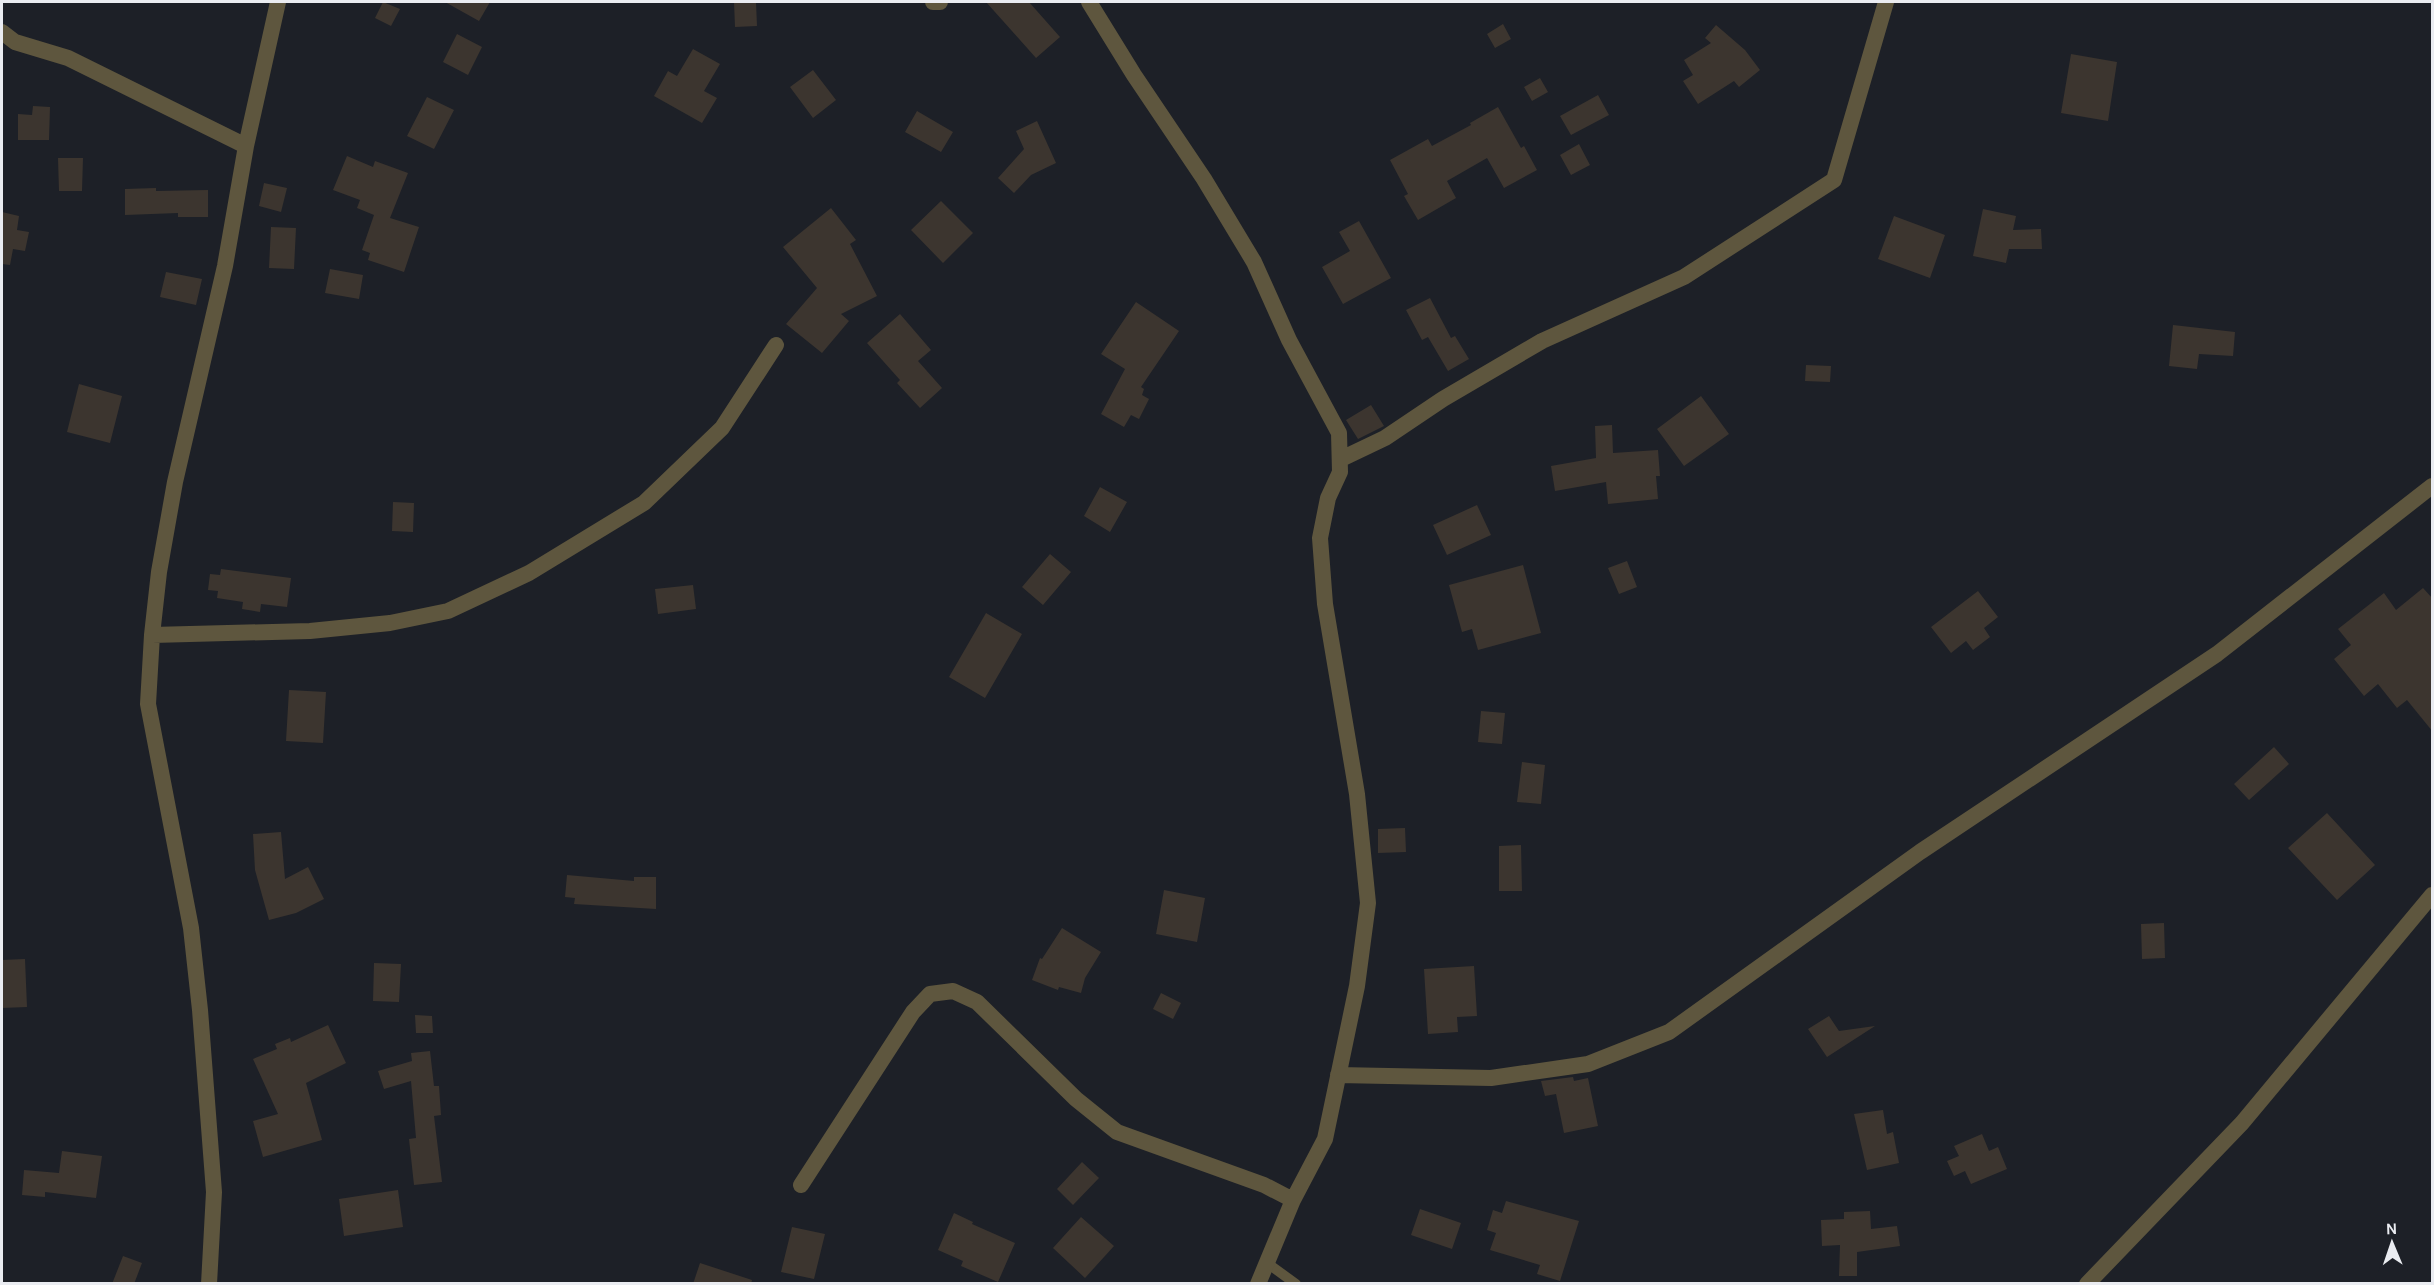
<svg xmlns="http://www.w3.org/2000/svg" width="2434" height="1285" font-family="Karla,sans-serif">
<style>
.building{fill:#3c352f}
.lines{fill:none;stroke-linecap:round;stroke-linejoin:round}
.service{stroke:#5e563e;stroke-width:10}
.minor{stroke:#5e563e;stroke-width:16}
</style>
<rect width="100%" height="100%" fill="#1d2027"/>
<!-- building -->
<path class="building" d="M383 2 400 9 391 26 375 18Z
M445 2H490L479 21Z
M734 2H756L757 26 735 27Z
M986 2H1029L1060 37 1036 58Z
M1503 24 1511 39 1495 48 1487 34Z
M1716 25 1745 50 1760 70 1739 87 1734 81 1698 104 1683 81 1693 75 1684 60 1711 43 1705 38Z
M457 34 482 47 468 75 443 62Z
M693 49 720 64 704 91 717 98 702 123 654 96 668 71 677 76Z
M2071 54 2117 62 2108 121 2061 113Z
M813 70 836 100 813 118 790 87Z
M1540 78 1548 92 1532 101 1524 87Z
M1598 95 1609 115 1571 135 1560 116Z
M427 97 454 110 434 149 407 136Z
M33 106 50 107 49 140H18V114L32 115Z
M1498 107 1521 148 1524 146 1537 170 1504 188 1487 158 1447 181 1456 198 1418 220 1404 196 1408 194 1390 160 1428 139 1432 146 1471 125 1470 123Z
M917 111 953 132 941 152 905 132Z
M1037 121 1056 163 1031 175 1014 193 998 178 1024 149 1016 131Z
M1579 144 1590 165 1571 175 1560 155Z
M347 156 373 167 375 161 408 173 390 218 419 227 404 272 368 260 370 253 362 250 374 215 357 208 360 200 333 190Z
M58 158H83L82 191H59Z
M264 183 287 188 281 212 259 206Z
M156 188V191L208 190V217H178V213L125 215V189Z
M941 201 973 233 943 263 911 230Z
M831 208 856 240 850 244 877 296 841 314 849 321 822 353 786 324 817 288 783 247Z
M1983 209 2016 216 2013 230 2041 229 2042 249H2009L2006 263 1973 256Z
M2 212 19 216 17 230 29 232 25 251 13 249 10 265 2 264Z
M1894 216 1945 235 1930 278 1878 259Z
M1359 221 1391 278 1343 304 1322 267 1350 251 1339 232Z
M271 227 296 228 294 269 269 268Z
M330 269 363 275 359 299 325 293Z
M166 272 202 279 196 305 160 297Z
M1430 298 1451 338 1455 336 1469 359 1448 371 1428 337 1422 340 1406 310Z
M1136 302 1179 331 1141 387 1144 389 1142 395 1149 399 1139 419 1131 415 1124 427 1101 414 1125 369 1101 354Z
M900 314 931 350 918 361 942 388 920 408 897 383 900 380 867 343Z
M2173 325 2235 332 2233 356 2199 354 2197 369 2169 366Z
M1806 365 1831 366 1830 382 1805 381Z
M79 384 122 396 110 443 67 432Z
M1701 396 1729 434 1684 466 1657 429Z
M1371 405 1384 426 1358 439 1346 420Z
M1612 425 1613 453 1658 450 1660 476H1656L1658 499 1608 504 1606 482 1555 491 1551 466 1596 458 1595 426Z
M1100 487 1127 502 1110 532 1084 516Z
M393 502 414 503 413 532 392 531Z
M1477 505 1491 535 1447 555 1433 525Z
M1050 554 1071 572 1043 605 1022 587Z
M1627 561 1637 587 1619 594 1608 568Z
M1523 565 1541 633 1478 650 1472 629 1462 632 1449 585Z
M221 569 291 578 287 607 261 604 260 612 242 609 243 602 217 598 218 591 208 590 210 574 220 575Z
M693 585 696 609 658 614 655 589Z
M2423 588 2433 599V732L2407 700 2397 708 2378 684 2364 696 2334 659 2351 645 2338 629 2384 593 2396 610Z
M1978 591 1998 617 1984 628 1990 637 1973 650 1966 641 1951 653 1931 627Z
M986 613 1022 634 985 698 949 677Z
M289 690 326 692 323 743 286 741Z
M1481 711 1505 713 1502 744 1478 742Z
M2274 747 2289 764 2249 800 2234 784Z
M1522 762 1545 765 1541 804 1517 802Z
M2327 813 2375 865 2337 900 2288 848Z
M1405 828 1406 852 1378 853V829Z
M281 832 285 879 308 867 324 899 296 913 269 920 255 870 253 834Z
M1521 845 1522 891H1499V846Z
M567 875 634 881V877H656V909L574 904 575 898 565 897Z
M1164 890 1205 898 1197 942 1156 934Z
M2164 923 2165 958 2142 959 2141 924Z
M1062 928 1101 952 1085 978 1081 993 1059 987 1058 990 1032 980 1040 958 1042 959Z
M25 959 27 1007 2 1008V960Z
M374 963 401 964 399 1002 373 1001Z
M1474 966 1477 1016 1457 1017 1458 1032 1428 1034 1424 969Z
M1161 993 1181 1003 1173 1019 1153 1009Z
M415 1015 432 1016 433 1033H416Z
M1829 1016 1839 1031 1875 1026 1827 1057 1808 1029Z
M328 1025 346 1063 306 1083 322 1140 263 1157 253 1121 278 1114 253 1059 277 1049 275 1044 290 1038 291 1042Z
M430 1051 434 1086H439L441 1115 434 1116 442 1182 414 1185 409 1139 416 1138 411 1081 384 1089 378 1071 412 1061 411 1053Z
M1573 1077 1574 1081 1588 1078 1598 1126 1564 1133 1556 1094 1545 1096 1541 1081Z
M1883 1110 1887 1134 1893 1132 1899 1163 1867 1170 1854 1114Z
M1982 1134 1989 1151 1998 1147 2007 1169 1971 1184 1965 1171 1954 1176 1947 1161 1959 1156 1954 1146Z
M62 1151 102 1156 96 1198 45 1192V1197L22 1195 24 1170 59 1173Z
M1082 1162 1099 1178 1073 1205 1057 1189Z
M398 1190 403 1227 344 1236 339 1199Z
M1506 1201 1579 1221 1560 1281 1537 1274 1540 1265 1490 1250 1496 1233 1487 1230 1493 1210 1502 1213Z
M1420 1209 1461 1223 1452 1249 1411 1235Z
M1870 1211 1871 1229 1897 1226 1900 1246 1857 1252V1276H1839L1840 1245 1822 1246 1821 1220 1844 1219V1212Z
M954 1213 973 1222 972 1224 1015 1243 998 1282 961 1266 963 1261 938 1250Z
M1081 1217 1114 1246 1085 1278 1053 1248Z
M792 1227 825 1234 814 1279 781 1272Z
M123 1256 142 1263 134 1284H112Z
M700 1263 752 1280 751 1284H693Z"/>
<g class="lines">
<!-- service -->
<path class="service" d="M1267 1263 1296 1284"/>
<!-- minor -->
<path class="minor" d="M933 2H940
M1089 2 1134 75 1204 179 1254 262 1289 340 1339 433 1340 472 1328 498 1320 538 1325 604 1357 794 1368 903 1357 986 1325 1139 1293 1200 1258 1284
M2 32 15 42 68 58 246 146
M1341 459 1385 438 1443 399 1542 341 1684 277 1834 180 1886 2
M152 635 310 631 390 623 448 611 529 573 644 503 722 428 776 345
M1338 1075 1491 1078 1588 1064 1669 1032 1920 852 2217 654 2432 486
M801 1185 913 1012 930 994 953 991 977 1002 1076 1099 1117 1132 1264 1185 1293 1200
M209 1284 214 1192 200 1010 191 928 148 704 152 635 159 572 175 482 225 266 246 146 278 2
M2087 1284 2242 1123 2432 895"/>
</g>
<!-- border -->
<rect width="2434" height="1285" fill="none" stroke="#eaecf1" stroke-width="6"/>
<!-- north arrow -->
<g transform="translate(2392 1243) rotate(358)" stroke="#1d2027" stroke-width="4.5" paint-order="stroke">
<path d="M0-4.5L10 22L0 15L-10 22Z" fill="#eaecf1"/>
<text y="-9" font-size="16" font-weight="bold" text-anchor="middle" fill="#eaecf1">N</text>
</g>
</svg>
